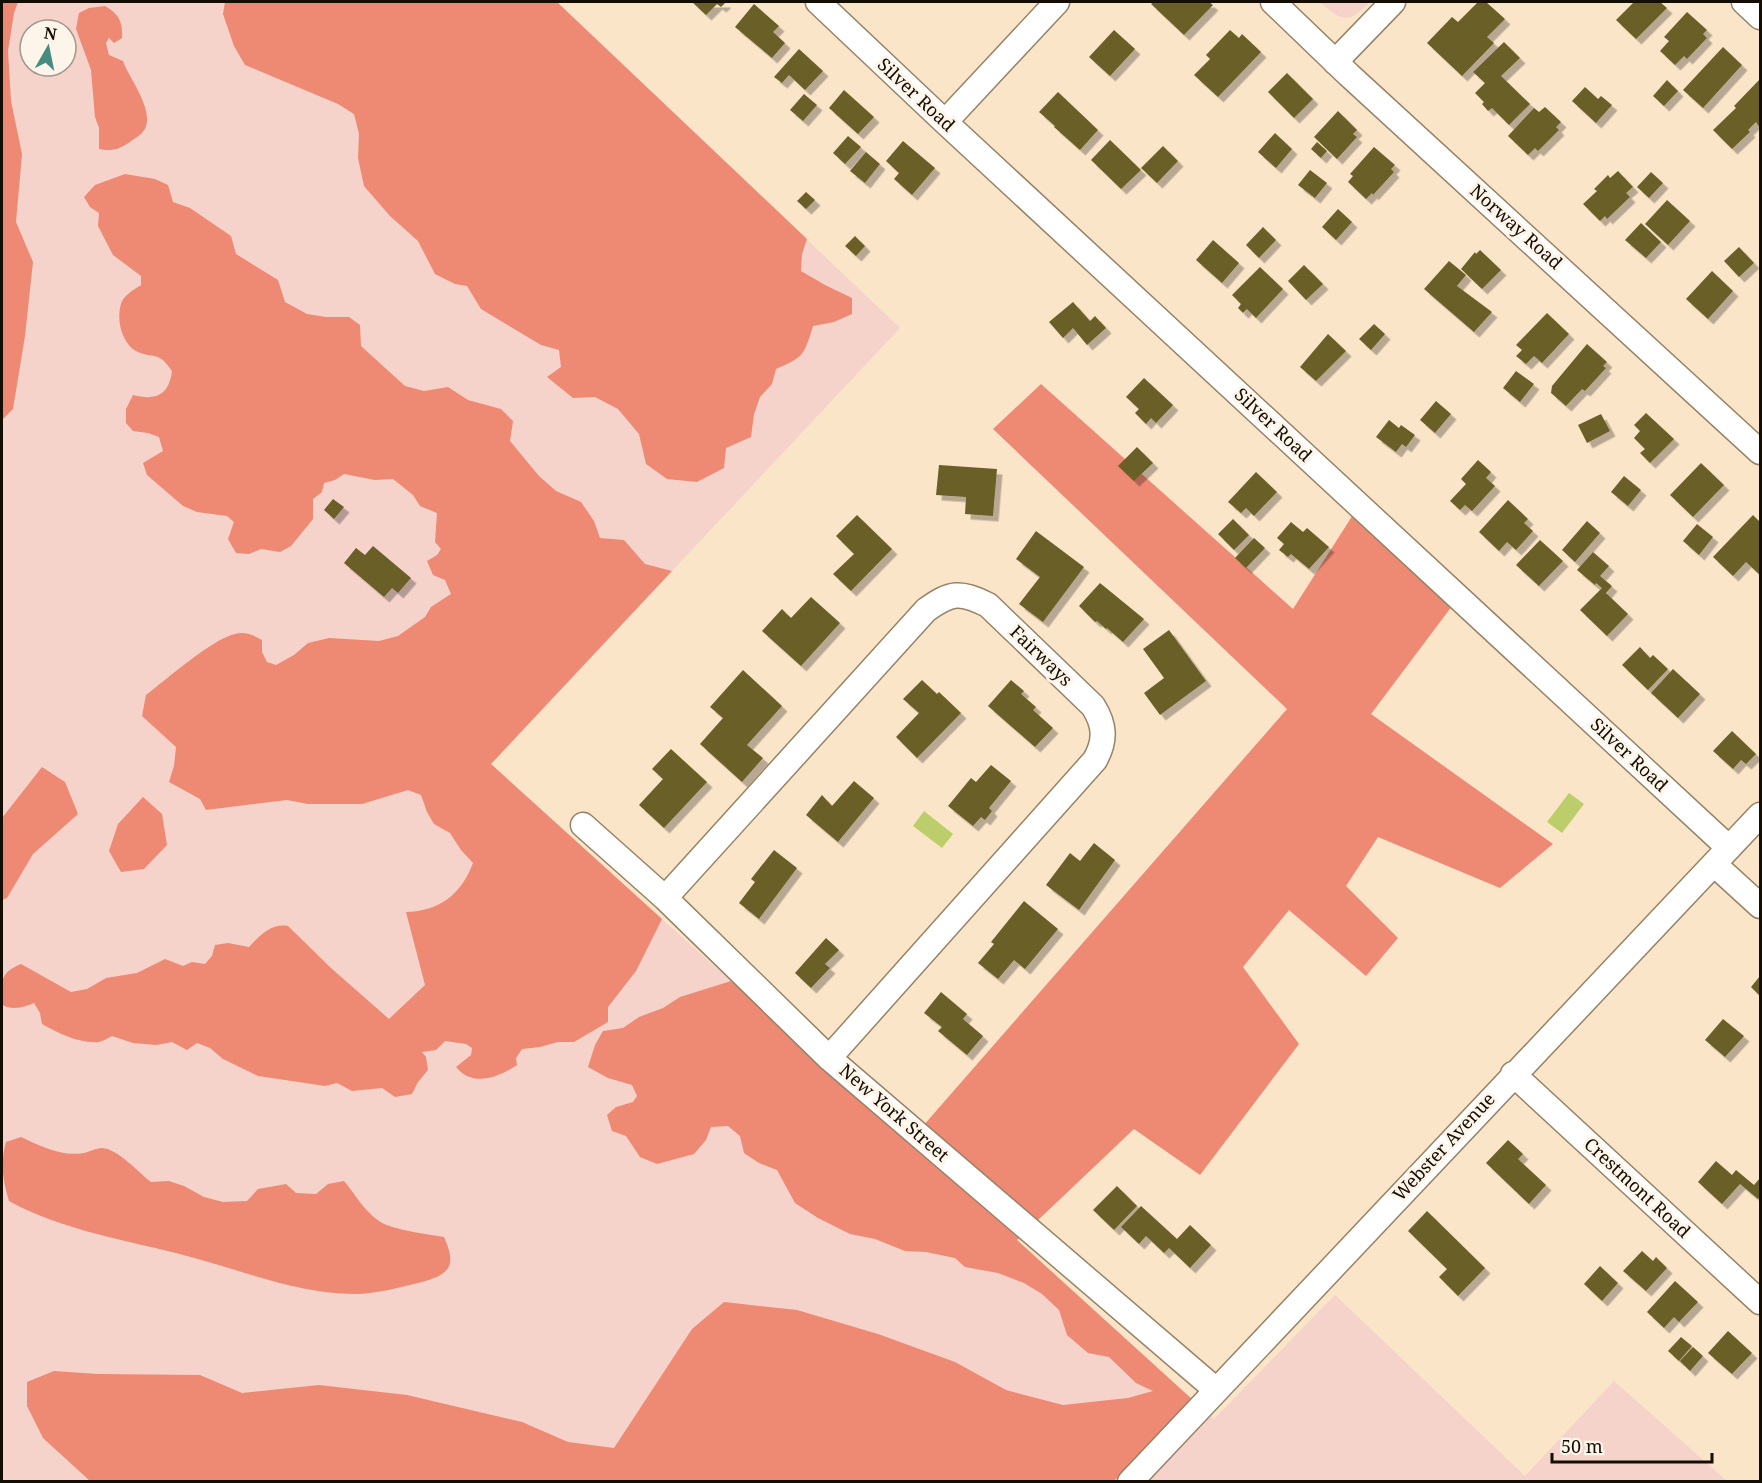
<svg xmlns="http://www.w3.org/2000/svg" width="1762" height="1483" font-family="'Noto Serif',serif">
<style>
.green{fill:#f5d2ca;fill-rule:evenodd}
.forest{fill:#ee8973}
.water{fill:#bbce6b}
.building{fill:#6b5e27;filter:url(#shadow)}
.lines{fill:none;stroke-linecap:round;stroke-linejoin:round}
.street-casing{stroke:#968368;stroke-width:27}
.street{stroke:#fff;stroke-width:24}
.labels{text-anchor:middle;stroke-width:6;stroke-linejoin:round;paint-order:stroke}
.street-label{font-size:18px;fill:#140d04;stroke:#fdf5e9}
</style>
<defs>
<filter id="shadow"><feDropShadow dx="5.5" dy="5.5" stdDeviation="0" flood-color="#0004"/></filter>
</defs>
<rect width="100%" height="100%" fill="#fbe5c8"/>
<!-- green -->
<path class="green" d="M2 2H557L900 328 491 764 1214 1419 1335 1295 1525 1476 1614 1381 1727 1481 2 1482ZM30 30H66V66H30Z
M1320 2H1370C1349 24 1342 22 1320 2Z"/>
<!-- forest -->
<path class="forest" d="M2 2H18L14 13 8 51 11 101 22 154 16 222 33 262 25 336 13 409 2 420Z
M225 2H557L807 239 802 254 801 271 825 285 852 298V314L834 322 813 326C804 355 804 357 776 369L772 384 760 397 754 414 751 437 726 448 724 468 697 482 667 479 646 464 639 434 618 409 595 397 573 398 547 377 561 367 559 350 541 345 481 309 467 286 455 284 435 274 418 241 390 216 364 186 358 158 359 134 354 114 338 104 245 65 234 46 223 14Z
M105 6C119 14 123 22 122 38L114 43 109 38 106 43 109 55 123 61C129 79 160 116 141 134 138 137 133 139 130 142 120 149 111 152 99 149V128L95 117 91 70 76 29 79 13 89 8Z
M125 174 155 179 168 185 173 202 190 208 231 236 236 254 278 280 285 302 307 314 326 317H349L360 325 361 346 405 386 424 391 448 387 468 400 501 409 513 421 510 441 539 476 556 491 581 502 594 521 600 538 624 540 645 564 672 571 491 764 662 919 636 971 608 1007V1022L574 1042H558L540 1047 522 1049 516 1058 517 1065C499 1077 473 1088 456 1067L471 1055 472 1048 466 1044 445 1041 436 1050 422 1052 426 1057 428 1070 418 1082 412 1094 395 1097 382 1088 352 1091 337 1083 325 1086 258 1076 223 1059 210 1048 197 1043 187 1050 172 1042 156 1045 133 1043 112 1036C108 1038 103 1041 99 1042 80 1044 58 1033 42 1024L40 1013 34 1003C23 1008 12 1010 2 1005 1 980 0 973 21 964L71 992 87 989 106 978 137 973 165 959 183 966 192 962 205 964 212 956 215 945 228 943 249 947C260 935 272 923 288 926L331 968 389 1019 425 985 406 912C439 911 461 895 473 863L461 850 450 833 434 824 427 812 421 795 408 790 362 804H308L287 800 206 810 200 799 169 782 174 766 176 747 142 716 146 695C167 679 212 639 235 634 245 631 253 635 262 640V652L267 662 276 665 294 655 308 643 329 638 379 641 398 636 425 617 431 607 451 594 445 580 433 575 427 561 437 555 441 549 435 542 437 513 420 506 413 495 393 479 375 480 344 474 335 480 324 483 322 492 313 499V519L291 546 280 552 261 549 249 554 236 553 228 539 234 522 227 516 197 512 183 506 147 475 143 463 163 451 159 437 148 433 133 431 126 423V409L133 395C156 401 169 395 172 371 157 349 154 360 136 351 122 343 116 320 121 304 123 296 133 290 141 285V276L113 255 98 226 99 213 90 207 84 197 95 185Z
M1041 384 1293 609 1356 510 1452 606 1371 714 1553 844 1500 888 1378 837 1346 886 1398 938 1366 976 1289 910 1243 967 1299 1044 1200 1175 1134 1129 1017 1240 1194 1401 1114 1481H90L43 1438 27 1406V1382L54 1371 98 1374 200 1375 242 1393 319 1385 407 1395 522 1422 568 1442 614 1448 692 1329 724 1302 797 1310 878 1334 955 1362 1006 1390 1063 1405 1128 1398 1153 1391 1136 1383 1109 1357 1088 1353 1067 1335 1059 1310 1042 1294 1024 1283 998 1273 965 1267 955 1258 926 1252 905 1251 875 1239 850 1234 818 1218 795 1203 777 1170 759 1163 744 1153 740 1136 728 1126 711 1127 706 1140 694 1154 657 1164 640 1157 626 1136 612 1131 607 1115 616 1107 633 1102 637 1096 632 1085 608 1078 588 1067 595 1045 603 1031 623 1028 639 1017 663 1008 680 997 731 981 909 1142 1287 709 993 429Z
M42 767 65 782 78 814 33 854 7 898 2 900V818Z
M143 797 162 814 167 845 144 869 121 872 109 851 118 824Z
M21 1137C41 1146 61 1157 84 1153 89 1152 96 1148 102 1148 118 1149 138 1172 151 1182L169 1181 184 1186 204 1197 223 1202 247 1201 258 1189 286 1184 296 1193 316 1194 328 1184 344 1181C355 1194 364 1211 379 1221 392 1230 427 1234 444 1237 457 1266 450 1274 422 1282 401 1287 376 1294 355 1294 296 1294 242 1270 187 1256 128 1240 63 1231 9 1201 3 1182 0 1162 6 1142Z"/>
<!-- water -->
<path class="water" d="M1569 793 1584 804 1562 833 1547 822Z
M924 811 953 834 942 848 913 826Z"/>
<!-- building -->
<path class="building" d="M692 2H726L721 7 717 4 706 15Z
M1154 2H1209L1213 5 1184 35 1151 4Z
M1478 2H1486L1505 19 1487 37 1494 43 1462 76 1427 43 1452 17 1458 22Z
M1634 2H1660L1667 8 1636 39 1616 20Z
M754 4 779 26 773 32 785 43 772 58 735 27Z
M1687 12 1707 30 1703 34 1707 38 1687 59 1684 56 1675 65 1660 51 1669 41 1664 37Z
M1114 30 1135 49 1110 76 1089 57Z
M1230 30 1239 38 1242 34 1261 52 1218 97 1194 75 1210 59 1206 55Z
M1504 42 1520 58 1501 76 1530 104 1509 125 1492 108 1488 111 1482 104 1484 102 1475 93 1485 83 1473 72Z
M1723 47 1742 65 1703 108 1683 90Z
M799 49 823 71 805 90 789 75 782 83 774 77Z
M1287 73 1313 99 1294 118 1268 92Z
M1760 79V128L1756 122 1748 130 1750 132 1732 149 1713 130 1736 108 1734 106Z
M1667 80 1678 91 1664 106 1653 96Z
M1585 87 1598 99 1601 96 1612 105 1596 123 1572 101Z
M844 90 874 117 858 134 829 108Z
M1058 92 1098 130 1080 150 1054 127 1055 126 1039 112Z
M804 94 817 105 803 121 790 110Z
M1545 107 1561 122 1556 127 1559 130 1538 151 1535 148 1528 155 1508 136 1534 108 1539 112Z
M1338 111 1357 130 1353 134 1357 137 1337 159 1314 137Z
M1275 133 1292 149 1276 168 1258 152Z
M848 136 861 147 845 164 833 153Z
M1110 140 1141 170 1121 189 1091 160Z
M903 141 935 168 912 195 894 179 899 173 886 161Z
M1317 142 1327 151 1321 158 1311 149Z
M1163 146 1178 161 1157 183 1141 168Z
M1374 147 1395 165 1391 169 1394 172 1373 195 1372 193 1366 199 1348 182 1353 176 1350 174Z
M866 152 880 164 865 183 850 171Z
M1310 170 1327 183 1315 198 1298 185Z
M1618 171 1633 187 1626 193 1630 197 1607 219 1605 216 1600 221 1583 204 1597 191 1594 189 1608 175 1610 178Z
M1651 172 1663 183 1649 198 1637 187Z
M806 192 815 200 806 209 797 201Z
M1667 200 1690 221 1668 245 1645 224Z
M1338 209 1352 222 1336 240 1322 227Z
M1641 223 1661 242 1646 258 1625 240Z
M1263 227 1276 240 1259 258 1246 245Z
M855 236 865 246 856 256 845 246Z
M1213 240 1239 263 1222 283 1196 260Z
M1739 247 1754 263 1739 277 1724 261Z
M1480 250 1501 270 1482 289 1461 269 1475 252 1476 254Z
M1449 261 1466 275 1457 286 1492 312 1474 332 1424 289Z
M1304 265 1323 284 1306 300 1288 281Z
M1260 267 1283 289 1256 318 1247 309 1243 313 1238 308 1241 304 1232 295Z
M1712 271 1733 291 1708 319 1686 299Z
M1073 302 1090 321 1095 316 1106 328 1087 345 1073 328 1063 338 1049 322Z
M1547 313 1569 334 1542 363 1534 356 1526 364 1516 356 1522 350 1516 345Z
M1374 324 1385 334 1371 350 1359 339Z
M1328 334 1346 351 1316 381 1300 367Z
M1587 344 1607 362 1603 366 1606 368 1585 391 1582 389 1566 406 1551 393 1552 386Z
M1516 371 1534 384 1520 402 1503 388Z
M1144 378 1173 405 1156 423 1151 418 1146 424 1135 413 1139 409 1126 397Z
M1436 401 1451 414 1435 433 1420 420Z
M1646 413 1674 439 1650 463 1640 453 1645 449 1634 438 1640 431 1634 425Z
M1601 414 1610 431 1587 443 1578 425Z
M1389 420 1399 428 1401 425 1415 435 1406 447 1402 444 1396 452 1376 437Z
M1137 447 1153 463 1134 481 1118 466Z
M1478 460 1491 472 1486 478 1495 486 1472 511 1465 505 1460 510 1450 501 1466 484 1461 479Z
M1701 463 1724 485 1693 517 1670 495Z
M939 465 997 469 993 516 965 514 966 497 936 495Z
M1256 472 1277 492 1254 516 1246 508 1241 513 1228 502Z
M1624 476 1641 490 1628 506 1611 492Z
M333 499 344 507 334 519 324 510Z
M1508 500 1528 519 1524 523 1533 531 1516 550 1507 542 1499 551 1479 532Z
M857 515 892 549 851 591 833 574 854 554 836 536Z
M1753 515 1760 522V575L1746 562 1733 576 1713 557Z
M1233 519 1249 535 1234 550 1218 534Z
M1587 521 1600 533 1575 562 1562 550Z
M1291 522 1303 532 1307 528 1329 547 1309 569 1291 554 1288 557 1279 550 1284 544 1277 538Z
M1697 524 1713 537 1699 555 1683 541Z
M1036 531 1084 567 1043 622 1019 604 1040 577 1016 559Z
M1254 538 1265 548 1246 568 1235 558Z
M1540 540 1563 561 1539 586 1516 565Z
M373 546 411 578 398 593 392 588 384 597 344 563 356 548 365 555Z
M1593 552 1609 566 1600 576 1612 586 1606 593 1628 614 1607 636 1580 610 1602 588 1596 583 1595 585 1577 570Z
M1100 583 1144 619 1123 642 1107 628 1106 629 1097 621 1095 622 1079 606Z
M811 597 840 623 801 666 762 631 782 609 791 618Z
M1169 630 1206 681 1160 715 1144 693 1164 678 1143 649Z
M1640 647 1650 658 1653 655 1668 669 1648 690 1622 665Z
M1673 669 1700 694 1678 718 1651 693Z
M743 670 782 706 747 745 763 758 742 782 700 744 723 718 710 707Z
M922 680 937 694 939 692 961 713 917 758 896 737 919 713 903 699Z
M1011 680 1024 691 1021 694 1036 707 1033 710 1053 728 1035 747 988 706Z
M1732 731 1756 754 1746 764 1741 760 1733 769 1713 751Z
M671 749 707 782 664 828 639 805 663 779 652 769Z
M991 765 1011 781 989 808 992 811 985 820 981 817 973 826 948 806 971 778 976 782Z
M854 781 874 798 838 842 806 815 822 795 832 806Z
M1094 843 1115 860 1079 910 1046 885 1070 853 1080 861Z
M774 850 797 868 759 919 739 903 755 882 751 879Z
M1024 901 1058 929 1025 969 1014 960 998 979 978 963 994 944 991 942Z
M826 938 839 950 825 964 830 968 811 988 795 973Z
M1760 976V996L1751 987Z
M941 992 967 1014 963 1019 983 1036 967 1055 938 1031 942 1027 924 1013Z
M1723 1019 1744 1036 1725 1057 1705 1040Z
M1508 1140 1523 1154 1518 1159 1546 1185 1529 1204 1486 1163Z
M1716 1161 1732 1175 1736 1170 1754 1185 1760 1178V1197L1758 1199 1740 1184 1722 1204 1698 1182Z
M1117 1186 1137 1206 1114 1230 1093 1210Z
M1141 1206 1177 1239 1190 1225 1211 1245 1190 1268 1169 1248 1164 1253 1146 1236 1139 1244 1121 1227Z
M1427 1211 1485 1268 1458 1296 1439 1277 1447 1269 1408 1231Z
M1642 1251 1653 1261 1656 1257 1667 1268 1646 1291 1623 1271Z
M1600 1266 1618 1283 1602 1301 1584 1284Z
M1675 1281 1698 1302 1679 1322 1674 1317 1664 1328 1647 1312Z
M1728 1331 1752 1353 1732 1374 1708 1353Z
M1681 1337 1692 1346 1679 1361 1668 1351Z
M1693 1347 1703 1356 1690 1371 1680 1361Z"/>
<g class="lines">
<defs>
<path id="street" d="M818 2 945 122 1729 848
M1273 2 1349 75 1760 452
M1744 2 1760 17
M1335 62 1393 2
M945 122 1057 2
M583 825 665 898 829 1058 1215 1389
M1714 864 1760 906
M665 898 926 610C951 592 960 591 988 605L1093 706C1105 725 1106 740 1095 760L829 1058
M1513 1074 1760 1302
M1130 1482 1760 815"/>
</defs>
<!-- street casing -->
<use href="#street" class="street-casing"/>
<!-- street -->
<use href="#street" class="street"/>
</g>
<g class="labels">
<!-- street labels -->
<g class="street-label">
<text transform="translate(916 95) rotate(43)" y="6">Silver Road</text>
<text transform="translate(1516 227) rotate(42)" y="6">Norway Road</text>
<text transform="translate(1273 425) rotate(43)" y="6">Silver Road</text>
<text transform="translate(1041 656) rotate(44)" y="6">Fairways</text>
<text transform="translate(1629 755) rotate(43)" y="6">Silver Road</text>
<text transform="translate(894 1113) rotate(41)" y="6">New York Street</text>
<text transform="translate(1444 1147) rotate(-47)" y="6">Webster Avenue</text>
<text transform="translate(1637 1188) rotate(43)" y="6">Crestmont Road</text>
</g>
</g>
<!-- border -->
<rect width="1762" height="1483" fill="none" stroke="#140d04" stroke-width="6"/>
<!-- north arrow -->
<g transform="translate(48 48) rotate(9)"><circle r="28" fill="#fdf5e9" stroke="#a0988d" stroke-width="1.5"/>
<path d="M0-4.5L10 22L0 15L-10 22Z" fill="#488c81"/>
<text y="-9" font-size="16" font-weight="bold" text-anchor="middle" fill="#140d04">N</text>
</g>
<!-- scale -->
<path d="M1552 1453v9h160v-9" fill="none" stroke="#140d04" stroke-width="3"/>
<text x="1561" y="1453" font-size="18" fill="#140d04" stroke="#fdf5e9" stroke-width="4.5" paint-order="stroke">50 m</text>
</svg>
